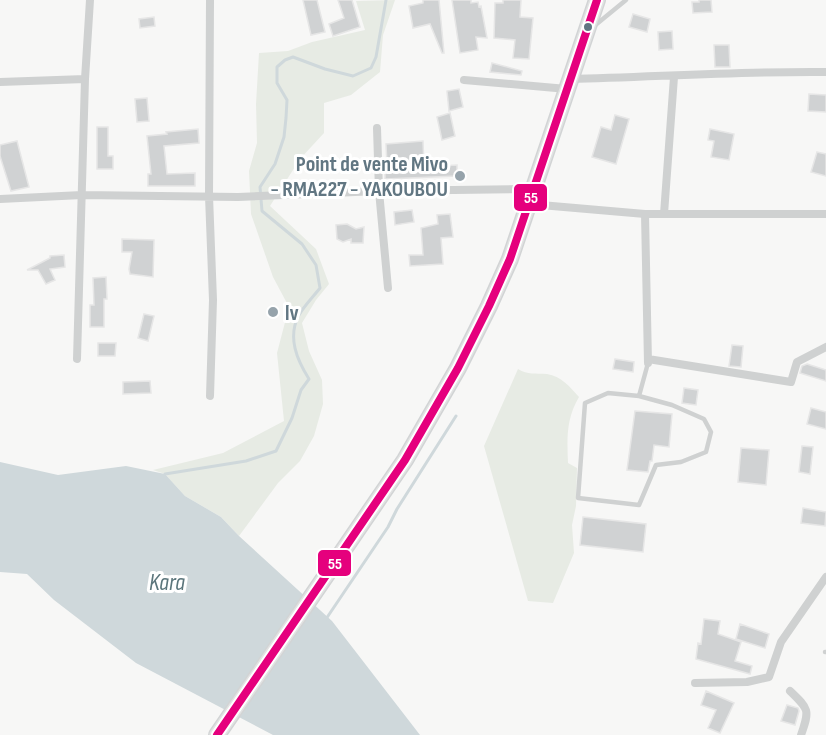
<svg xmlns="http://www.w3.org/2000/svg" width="826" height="735" font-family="'Sofia Sans Condensed',sans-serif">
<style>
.green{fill:#e7ebe4}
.water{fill:#cfd8db}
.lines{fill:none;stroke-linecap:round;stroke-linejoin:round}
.stream{stroke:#cfd8db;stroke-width:3}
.building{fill:#d0d2d3;stroke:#e6e6e6;stroke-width:1.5}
.trunk-casing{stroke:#d2d4d5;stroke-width:18}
.service{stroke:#cfd1d1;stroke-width:4.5}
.minor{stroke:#cfd1d1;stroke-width:8}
.trunk{stroke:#e2e3e3;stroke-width:15}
.bus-1-casing{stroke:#fff;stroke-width:12}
.bus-1{stroke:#e5007d;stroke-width:8}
.bus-dot{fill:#617682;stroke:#fff;stroke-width:2}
.poi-dot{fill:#96a3ab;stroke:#fff;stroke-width:2}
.labels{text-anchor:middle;stroke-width:6;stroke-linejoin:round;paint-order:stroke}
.poi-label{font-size:22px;font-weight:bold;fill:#617682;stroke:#fff;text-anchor:end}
.water-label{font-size:24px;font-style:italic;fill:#5c767c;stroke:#fff}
.line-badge{stroke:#fff;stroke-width:2}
.badge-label{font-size:16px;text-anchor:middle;font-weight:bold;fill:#fff}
</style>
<rect width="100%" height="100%" fill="#f7f7f6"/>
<!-- green -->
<path class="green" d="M395 0 383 35 380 72 351 95 324 103V133L300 159 270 206 316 249 329 284 316 300 302 323 309 351 322 380 323 404 314 436 300 461 278 483 239 536 221 517 185 496 165 474 153 470 223 453 284 421 277 353 289 307 273 277 251 214 249 171 257 143 256 104 259 53 288 51 312 42 365 30 356 1Z
M518 369C528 375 535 373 547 374 561 376 570 387 579 397 566 419 567 438 568 463L577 468 576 506 572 525 574 553 553 603 528 601 484 446Z"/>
<!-- water -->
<path class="water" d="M0 462 58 475 126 466 165 474 185 496 221 517 239 536 332 621 420 735H273L136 663 54 600 27 574 0 572Z"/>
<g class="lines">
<!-- stream -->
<path class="stream" d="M165 474 246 461 276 451 292 418 301 390 309 379C297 360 287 337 299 315 304 306 313 297 320 288L316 265 302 244 262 211 260 187 275 164 284 137 286 118 287 100 277 83V67L285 60 293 57 325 69 353 76 371 68 376 57 386 0
M326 619 388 527 397 509 456 416"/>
</g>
<!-- building -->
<path class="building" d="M303 0H317L325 32 311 35Z
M338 0H352L360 27 333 36 329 24 344 18Z
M423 0H439L444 53H442L430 24 413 28 409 6 423 3Z
M452 0H471V3L478 2 479 7 481 6 487 38 476 37 478 50 460 53Z
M503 0H521L520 17 533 18 529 59 513 58 515 40 494 38 495 3H503Z
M699 0H711L712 12 693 13 692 2H699Z
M633 14 650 19 647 32 629 27Z
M154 17 155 26 140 28 139 19Z
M672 31 673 49 659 50 658 32Z
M714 45H729L730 67H715Z
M492 63 522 71 521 75 490 72Z
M459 89 463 107 449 111 447 91Z
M809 94 826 95V112L808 111Z
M147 98 149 121 137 122 135 99Z
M450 113 455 136 442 140 437 117Z
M615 115 629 119 616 164 592 157 601 127 611 130Z
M97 127H108V156H113V169H97Z
M198 129 199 143 164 146 167 174 195 173V186H148V174H151L147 136 167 134 166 132Z
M710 129 734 134 729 160 711 157 714 141 708 140Z
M17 141 29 187 11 191 0 156V145Z
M423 141 424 167 457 165V176L385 179V167L387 166 386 144Z
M817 152 826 154V176L811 172Z
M412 210 414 222 395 225 394 212Z
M450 214 453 237 441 238 443 264 410 266 409 255H423L421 228 438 224 437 215Z
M347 224 356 229 364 227 363 243H351V239L343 242 337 239 336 225Z
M122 239 154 240 153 277 130 274 129 269 132 252H122Z
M64 255 65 267 50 269 55 280 46 284 38 270H27L50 258V256Z
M106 277 107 299H104V327H90V305H94L93 278Z
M144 314 154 316 148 341 138 338Z
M98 343H116L115 356H98Z
M732 345 743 346 741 367 729 366Z
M615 359 634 362 633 372 613 369Z
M807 364 826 370V381L800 373 802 366Z
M150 381 151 393 123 394V382Z
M684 388 698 390 696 405 682 403Z
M811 408 826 412V429L807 424Z
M635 411 672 414 669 447 654 445 652 461H650L648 472 627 470Z
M802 446 813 447 810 474 799 472Z
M741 448 769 450 766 485 738 482Z
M803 508 826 512 825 526 801 523Z
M583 517 646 524 643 552 580 545Z
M704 619 720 621 718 634 741 642 735 661 752 666 750 674 696 659 698 643 701 644Z
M740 624 769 634 765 648 736 639Z
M706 691 734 703 720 733 708 728 716 710 701 705Z
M787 705 798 708 799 711 795 725 781 721Z"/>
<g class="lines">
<defs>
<path id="trunk" d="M217 735 405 460 458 368 489 306 510 259 597 0"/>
</defs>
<!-- trunk casing -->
<use href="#trunk" class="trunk-casing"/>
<!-- service -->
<path class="service" d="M593 27 626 0
M639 396 608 393 585 403 578 498 639 505 656 465 681 462 706 452 711 432 704 419 672 405 639 396 648 363
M825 652H826"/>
<!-- minor -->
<path class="minor" d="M210 0 209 196 213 300 210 396
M570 79C655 77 741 71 826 72
M464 80 567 89
M0 82 85 79
M377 128 379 191 388 288
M0 199 82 195 238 197 379 191 534 189
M529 204 645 214H826
M645 214 648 363
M664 214 674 77
M77 359 85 79 90 0
M648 359 791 382 797 362 826 347
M695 683 747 682 769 677 781 642 826 577
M790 691C809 709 810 710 801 735"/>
<!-- trunk -->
<use href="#trunk" class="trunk"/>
<defs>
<path id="bus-1" d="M217 735 405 460 458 368 489 306 510 259 597 0"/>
</defs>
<!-- bus-1 casing -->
<use href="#bus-1" class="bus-1-casing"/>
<!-- bus-1 -->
<use href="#bus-1" class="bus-1"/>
</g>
<!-- markers -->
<circle class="bus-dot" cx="588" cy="27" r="5"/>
<g class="poi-dot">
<circle cx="460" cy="176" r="6"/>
<circle cx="273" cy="312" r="6"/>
</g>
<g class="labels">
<!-- poi labels -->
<g class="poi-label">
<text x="448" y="171">Point de vente Mivo<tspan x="448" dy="25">- RMA227 - YAKOUBOU</tspan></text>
<text x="285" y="320" text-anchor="start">lv</text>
</g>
<!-- water labels -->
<g class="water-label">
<text x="167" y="590">Kara</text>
</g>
</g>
<g class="line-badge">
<rect x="513" y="183" width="35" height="29" rx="6" fill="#e5007d"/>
<rect x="317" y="549" width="35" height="28" rx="6" fill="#e5007d"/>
</g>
<g class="badge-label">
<text x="531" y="203">55</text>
<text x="335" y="569">55</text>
</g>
</svg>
